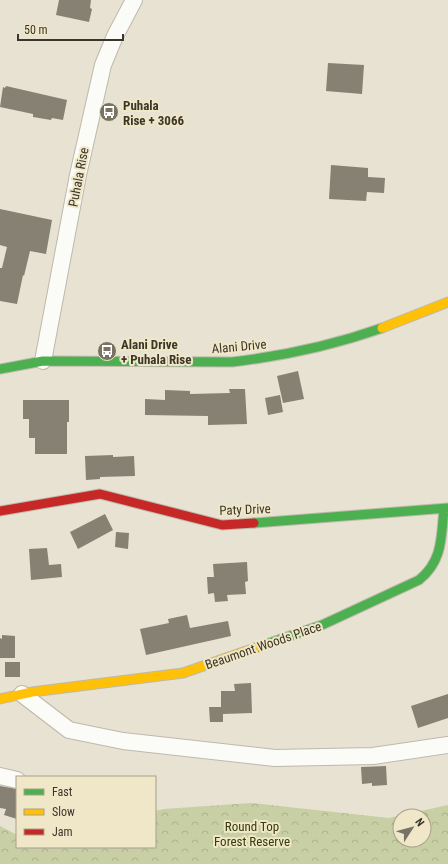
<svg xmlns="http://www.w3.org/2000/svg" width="448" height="864" font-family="'Roboto Condensed',sans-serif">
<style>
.forest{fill:url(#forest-crowns);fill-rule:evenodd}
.building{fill:#868172}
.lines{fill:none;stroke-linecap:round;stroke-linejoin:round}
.street-casing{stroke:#bdb9ac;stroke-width:18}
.fast-casing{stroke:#bdb9ac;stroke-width:11}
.slow-casing{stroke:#bdb9ac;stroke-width:11}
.jam-casing{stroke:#bdb9ac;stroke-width:11}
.street{stroke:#fbfbf8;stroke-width:16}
.fast{stroke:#4caf50;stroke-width:9}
.slow{stroke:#ffc107;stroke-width:9}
.jam{stroke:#c62828;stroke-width:9}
.labels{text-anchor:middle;stroke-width:4;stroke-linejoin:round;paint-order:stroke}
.poi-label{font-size:13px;font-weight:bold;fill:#3a362a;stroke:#f0e6c8;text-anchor:start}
.street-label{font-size:13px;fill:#3a362a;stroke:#f0e6c8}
.park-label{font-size:13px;fill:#333e07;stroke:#f0e6c8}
</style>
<defs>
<pattern id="forest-crowns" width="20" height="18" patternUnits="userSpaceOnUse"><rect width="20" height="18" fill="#c8cfa4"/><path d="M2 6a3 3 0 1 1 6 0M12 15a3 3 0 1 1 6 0" fill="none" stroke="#adb28d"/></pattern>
</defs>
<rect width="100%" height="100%" fill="#e7e2d1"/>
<!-- forest -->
<path class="forest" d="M251 803 389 818 448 805V864H0V826L17 835V847H155V811L164 809ZM400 816H424V840H400Z"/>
<!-- building -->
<path class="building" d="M59 0H91L90 8 92 9 89 22 56 15Z
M328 63 364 65 362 94 326 91Z
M6 86 67 100 63 120 52 118 51 120 33 117V114L0 107 3 87 5 88Z
M331 165 368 168V177L385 178 384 193 367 192 366 201 329 199Z
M0 209 52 220 46 254 30 251 24 276 23 275 17 304 0 301V268H2L7 247 0 245Z
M298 371 304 399 283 403 277 376Z
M229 389H245L247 424 208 425V416L145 415V399L165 400V390L190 391V394L230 393Z
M280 395 283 412 268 415 265 398Z
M23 400H69V422H67V454H35V438H29V419H23Z
M113 455V457L134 456 135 476 100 477V479L86 480 85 456Z
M105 514 113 530 78 549 70 532Z
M116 532 129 533 128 549 115 547Z
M47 548 49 565 61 564 62 577 31 580 29 549Z
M247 562 248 581 245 582 246 594 227 595 228 601 215 602 214 593 208 594 207 577H214L213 564Z
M187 615 190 628 228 621 231 636 146 655 140 629 169 623 168 619Z
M2 635 15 636V658H0V638L2 639Z
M5 662H20V677H5Z
M251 683 252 713 223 714V722H210L209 707H221V691H235L234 684Z
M448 694V718L418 728 411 706Z
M386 766 387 785 372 786V783L362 784 361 767Z
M0 786 17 789V819L4 815 6 809 0 808Z"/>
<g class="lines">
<defs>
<path id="street" d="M43 361 78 175 103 65 115 36 134 0
M22 694 69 730 123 741 275 758 373 756 448 745
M0 776 17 780"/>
<path id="fast" d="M0 369 43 361 232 362C283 356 334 345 382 328
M254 523 448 508
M255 648 322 625 419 580C443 561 441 537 444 509"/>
<path id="slow" d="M382 328 448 302
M0 699 32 692 183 673 255 648"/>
<path id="jam" d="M0 511 100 494 222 525 254 523"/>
</defs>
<!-- street casing -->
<use href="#street" class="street-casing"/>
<!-- fast casing -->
<use href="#fast" class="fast-casing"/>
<!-- slow casing -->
<use href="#slow" class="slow-casing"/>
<!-- jam casing -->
<use href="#jam" class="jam-casing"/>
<!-- street -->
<use href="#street" class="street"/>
<!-- fast -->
<use href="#fast" class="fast"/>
<!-- slow -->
<use href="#slow" class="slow"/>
<!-- jam -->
<use href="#jam" class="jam"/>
</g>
<!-- icons -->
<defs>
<symbol id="bus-disc" viewBox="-11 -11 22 22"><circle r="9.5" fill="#777264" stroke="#f0e6c8"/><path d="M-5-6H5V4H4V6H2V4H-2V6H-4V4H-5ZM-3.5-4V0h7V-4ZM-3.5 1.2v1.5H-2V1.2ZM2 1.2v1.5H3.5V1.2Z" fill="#fff"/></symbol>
</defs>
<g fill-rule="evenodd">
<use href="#bus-disc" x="98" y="101" width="22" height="22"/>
<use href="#bus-disc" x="96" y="340" width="22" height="22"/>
</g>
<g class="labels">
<!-- poi labels -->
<g class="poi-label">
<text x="123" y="110">Puhala<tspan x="123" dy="15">Rise + 3066</tspan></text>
<text x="121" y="349">Alani Drive<tspan x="121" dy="15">+ Puhala Rise</tspan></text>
</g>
<!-- street labels -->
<g class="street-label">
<text transform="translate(78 177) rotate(-79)" y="5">Puhala Rise</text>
<text transform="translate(239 346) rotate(-5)" y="5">Alani Drive</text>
<text transform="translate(245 509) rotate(-2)" y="5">Paty Drive</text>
<text transform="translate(263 645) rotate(-19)" y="5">Beaumont Woods Place</text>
</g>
<!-- park labels -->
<g class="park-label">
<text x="252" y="831">Round Top<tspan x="252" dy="15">Forest Reserve</tspan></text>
</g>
</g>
<!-- legend -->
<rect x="16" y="776" width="140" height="72" fill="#f0e6c8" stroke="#a7a089"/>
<rect x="24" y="789" width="20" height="6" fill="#4caf50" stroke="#a7a089"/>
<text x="52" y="796" font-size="12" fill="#3a362a">Fast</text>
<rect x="24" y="809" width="20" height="6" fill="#ffc107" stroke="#a7a089"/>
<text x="52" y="816" font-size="12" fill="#3a362a">Slow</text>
<rect x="24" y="829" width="20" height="6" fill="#c62828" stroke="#a7a089"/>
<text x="52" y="836" font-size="12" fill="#3a362a">Jam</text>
<!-- north arrow -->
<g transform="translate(412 828) rotate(54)"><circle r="19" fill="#f0e6c8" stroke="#a7a089"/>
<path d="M0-3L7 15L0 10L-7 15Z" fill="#777264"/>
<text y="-6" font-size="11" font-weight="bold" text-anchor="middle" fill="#3a362a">N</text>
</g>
<!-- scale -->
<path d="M18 34v6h105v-6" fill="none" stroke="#3a362a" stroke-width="2"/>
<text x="24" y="34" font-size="12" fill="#3a362a" stroke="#f0e6c8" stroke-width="3" paint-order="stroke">50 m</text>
</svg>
